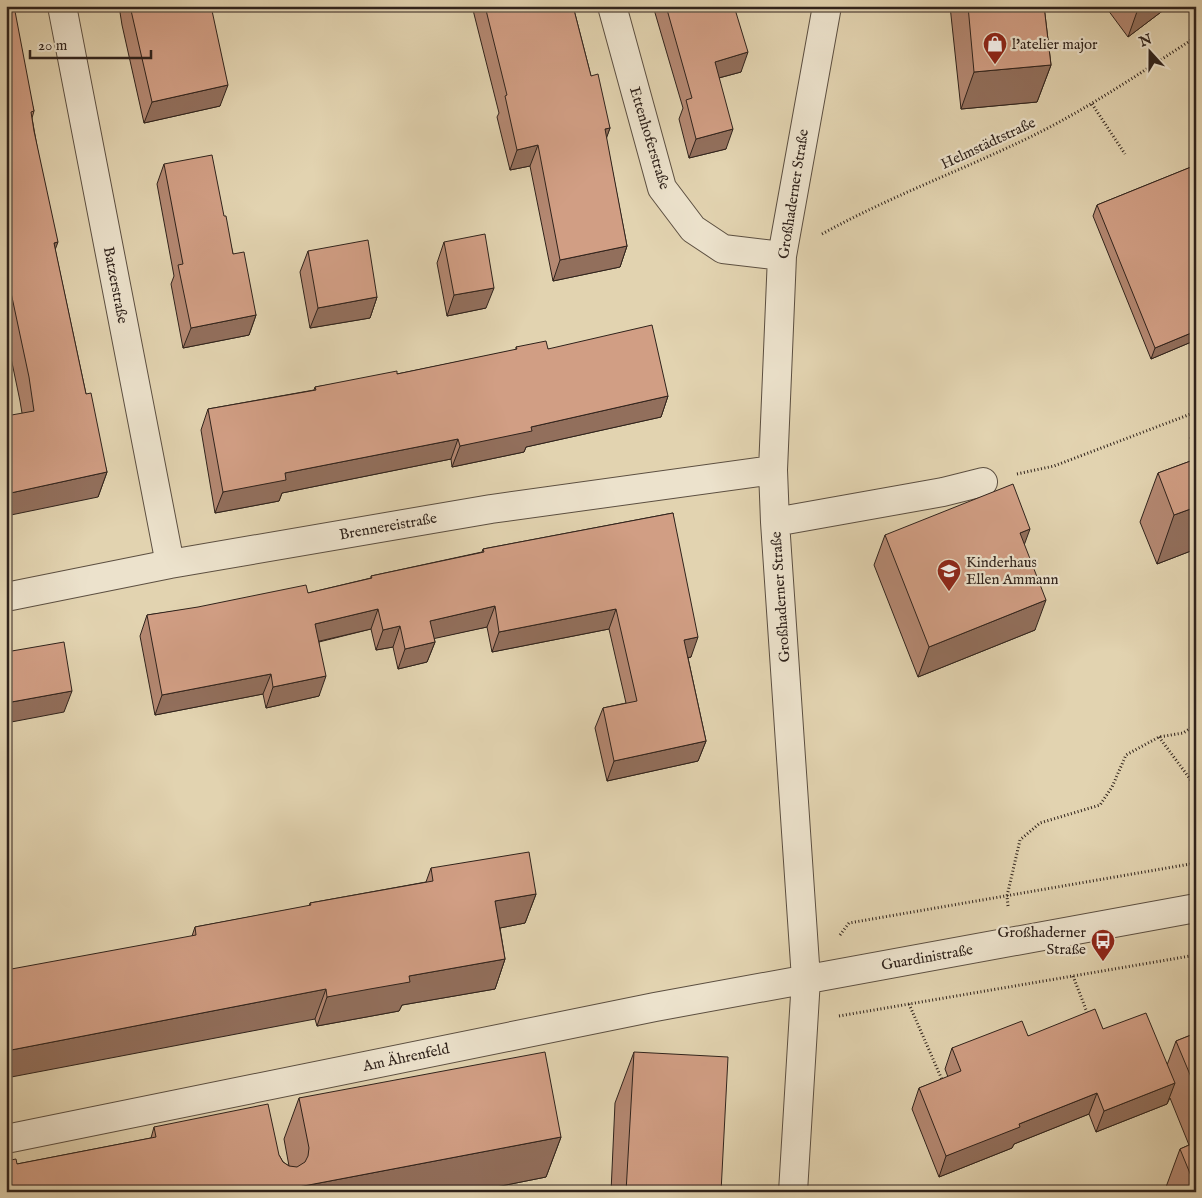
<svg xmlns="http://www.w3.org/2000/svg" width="1202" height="1198" font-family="'IM FELL English',serif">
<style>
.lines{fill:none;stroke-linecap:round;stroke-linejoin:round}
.minor-casing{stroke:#5c4f41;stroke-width:30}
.path{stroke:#30231c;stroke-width:3;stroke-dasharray:1 2.5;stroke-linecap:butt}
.minor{stroke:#ece2cc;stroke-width:28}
.wall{fill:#b48872;stroke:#30231c}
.shaded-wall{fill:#926f5c;stroke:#30231c}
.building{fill:#d19e84;stroke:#30231c}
.labels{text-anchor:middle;stroke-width:4.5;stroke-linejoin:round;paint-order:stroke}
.poi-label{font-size:15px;fill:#30231c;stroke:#ece2cc;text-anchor:start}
.street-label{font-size:15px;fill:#30231c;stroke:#ece2cc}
</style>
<rect width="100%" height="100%" fill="#e2d3b0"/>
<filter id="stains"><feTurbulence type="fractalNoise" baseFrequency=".004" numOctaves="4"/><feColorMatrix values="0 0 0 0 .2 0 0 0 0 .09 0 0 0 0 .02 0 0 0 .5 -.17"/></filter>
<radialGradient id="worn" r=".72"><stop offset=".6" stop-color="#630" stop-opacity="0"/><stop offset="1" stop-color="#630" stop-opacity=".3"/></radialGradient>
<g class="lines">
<defs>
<path id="minor" d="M62 6 170 564
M612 6 662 188 693 229 723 249 782 256
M775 522 943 492 983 482
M6 597 170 564 491 509 773 470
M6 1139 655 1007 1196 908
M793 1192 806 979 775 522 773 470 782 256 827 6"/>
</defs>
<!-- minor casing -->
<use href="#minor" class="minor-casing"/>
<!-- path -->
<path class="path" d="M1092 104 1125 154
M822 234C887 198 957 172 1024 140 1085 111 1140 73 1196 37
M1017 474 1054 466 1196 412
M1159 737 1196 787
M1008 906 1007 896 1020 840 1040 823 1100 805 1112 787 1126 755 1159 737 1183 733 1196 725
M840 935 849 923 1196 863
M1073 976 1088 1015
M909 1004 943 1082
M839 1016 1196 955"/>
<!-- minor -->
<use href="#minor" class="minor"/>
</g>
<!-- wall -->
<path class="wall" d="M6 6 34 111 32 118 55 249 86 394 107 472 98 497 22 413 20 401 6 334Z
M119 6H211L220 106 144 123 122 25Z
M472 6H573L591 76 610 128 606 138 627 246 620 267 553 281 530 166 510 170 497 117 499 113Z
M653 6H734L741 72 719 78 726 149 689 158 679 119 683 108Z
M950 6H1044L1051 65 1037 102 961 109Z
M1105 6H1169L1128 37Z
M164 164 224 216 233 254 256 315 249 335 183 348 171 284 174 276 157 184Z
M1196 165V340L1151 359 1093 216 1097 205Z
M444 242 486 308 447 316 437 263Z
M308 251 377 297 370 318 310 328 300 272Z
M516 347 548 349 668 396 661 417 526 447 524 452 452 467 451 459 282 493 279 501 215 513 201 430 208 409 314 390 315 387 397 374 516 350Z
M1196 423V452L1190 438Z
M1196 459V549L1157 564 1140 522 1158 473Z
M673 513 691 657 688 658 706 741 698 761 607 781 595 728 603 708 626 703 609 629 492 652 487 627 434 638 435 642 427 662 398 669 393 647 376 650 371 629 319 642V696L266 708 263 694 155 715 140 636 147 615 308 593 371 578V576L482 552 483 549Z
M885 535 1024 545 1035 630 918 677 874 565Z
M431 868 536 894 525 923 500 928 505 959 495 989 402 1005 399 1011 317 1026 315 1019 192 936 195 927 309 906 310 903 426 882Z
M1103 1029 1167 1065 1176 1041 1196 1033V1192H1168L1166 1187 1180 1149 1189 1145 1170 1098 1167 1104 1096 1132 1089 1114 1014 1144 1012 1148 939 1177 912 1109 919 1088 948 1077 945 1069 952 1048 1028 1036Z
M634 1052 721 1192H611L615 1103Z
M299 1098 561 1137 546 1177 471 1192H6L17 1164 151 1138 154 1127 279 1155 283 1162 289 1166 284 1139Z"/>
<!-- shaded-wall -->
<path class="shaded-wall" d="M1139 6H1169L1128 37Z
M748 52 741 72 707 81 715 62Z
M1051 65 1037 102 961 109 974 72Z
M228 85 220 106 144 123 152 102Z
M610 128 603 148 605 129Z
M733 129 726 149 689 158 696 139Z
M538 145 530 166 510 170 517 150Z
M58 242 49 266 54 243Z
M627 246 620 267 553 281 560 260Z
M494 288 486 308 447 316 454 295Z
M377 297 370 318 310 328 318 308Z
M256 315 249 335 183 348 191 328Z
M1196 331V340L1151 359 1155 348Z
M668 396 661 417 526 447 524 452 452 467 460 446 531 427Z
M458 439 451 459 282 493 279 501 215 513 223 492 285 473Z
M107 472 98 497 6 516V494Z
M1196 507V549L1157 564 1174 515Z
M1030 529 1019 559 1020 533Z
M1046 600 1035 630 918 677 929 647Z
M495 606 487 627 423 641 430 621Z
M378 609 371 629 307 644 315 624Z
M616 609 609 629 492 652 499 632Z
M400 626 393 647 376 650 383 630Z
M698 637 691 657 676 660 684 640Z
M435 642 427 662 398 669 405 649Z
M271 674 263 694 155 715 162 695Z
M326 676 319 696 266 708 273 687Z
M72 691 64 712 6 723V703Z
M706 741 698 761 607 781 614 761Z
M536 894 525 923 485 931 495 901Z
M505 959 495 989 402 1005 399 1011 317 1026 327 997 409 976Z
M326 989 315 1019 6 1078V1051Z
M1175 1083 1167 1104 1096 1132 1104 1111Z
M1097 1093 1089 1114 1014 1144 1012 1148 939 1177 946 1156 1019 1124Z
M561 1137 546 1177 471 1192H272Z"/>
<!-- building -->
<path class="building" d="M6 6H14L34 111 31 112 34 131 58 242 54 243 86 394 91 393 107 472 6 494V416L34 411 29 377 6 269Z
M130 6H211L228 85 152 102Z
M485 6H573L591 76 598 74 610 128 605 129 627 246 560 260 538 145 517 150 505 96 507 95Z
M666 6H734L748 52 715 62 733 129 696 139 686 100 692 98Z
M968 6H1044L1051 65 974 72Z
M212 155 224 216H226L233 254 244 252 256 315 191 328 178 265 183 264 164 164Z
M1196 165V331L1155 348 1097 205Z
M485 234 494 288 454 295 444 242Z
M368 240 377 297 318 308 308 251Z
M652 325 668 396 531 427 532 431 460 446 458 439 285 473 286 480 223 492 208 409 316 390 315 387 397 371V374L517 349 516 347 546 341 548 349Z
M1196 459V507L1174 515 1158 473Z
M1013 484 1030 529 1020 533 1046 600 929 647 885 535Z
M673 513 698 637 684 640 706 741 614 761 603 708 637 701 616 609 499 632 495 606 430 621 435 642 405 649 400 626 383 630 378 609 315 624 326 676 273 687 271 674 162 695 147 615 198 607 306 585 308 593 372 578 371 576 484 552 483 549Z
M64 642 72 691 6 703V652Z
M529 852 536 894 495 901 505 959 409 976 410 982 370 989 327 997 326 989 6 1051V970L196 935 195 927 311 905 310 903 433 881 431 868Z
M1095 1009 1103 1029 1146 1013 1175 1083 1104 1111 1097 1093 1019 1124 1020 1127 946 1156 919 1088 961 1071 952 1048 1022 1021 1028 1036Z
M1196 1033V1089L1176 1041Z
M545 1052 561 1137 272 1192H6V1161L16 1159 17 1164 156 1137 154 1127 268 1104 279 1155 283 1162 289 1166 297 1167 305 1162 308 1156 309 1148 299 1098Z
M634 1052 728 1057 721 1192H626Z
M1196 1142V1188L1180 1149Z"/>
<!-- icons -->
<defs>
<symbol id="shop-pin" viewBox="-11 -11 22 30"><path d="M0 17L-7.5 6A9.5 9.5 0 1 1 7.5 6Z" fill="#8f2418" stroke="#ece2cc"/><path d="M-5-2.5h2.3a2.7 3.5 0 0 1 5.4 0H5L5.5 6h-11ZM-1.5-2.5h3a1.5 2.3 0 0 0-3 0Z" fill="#fff"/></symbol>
<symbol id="school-pin" viewBox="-11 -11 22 30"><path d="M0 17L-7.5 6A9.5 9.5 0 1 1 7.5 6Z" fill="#8f2418" stroke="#ece2cc"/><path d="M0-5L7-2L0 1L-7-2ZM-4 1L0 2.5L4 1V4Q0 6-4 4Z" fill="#fff"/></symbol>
<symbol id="bus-pin" viewBox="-11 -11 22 30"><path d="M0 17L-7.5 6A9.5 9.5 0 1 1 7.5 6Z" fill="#8f2418" stroke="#ece2cc"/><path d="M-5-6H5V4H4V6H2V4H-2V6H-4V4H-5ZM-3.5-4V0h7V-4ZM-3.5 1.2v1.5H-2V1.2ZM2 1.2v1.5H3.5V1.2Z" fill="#fff"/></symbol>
</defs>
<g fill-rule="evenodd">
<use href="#shop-pin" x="981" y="30" width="28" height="38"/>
<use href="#school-pin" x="935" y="557" width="28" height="38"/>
<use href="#bus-pin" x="1089" y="927" width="28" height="38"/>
</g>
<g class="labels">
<!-- poi labels -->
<g class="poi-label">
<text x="1012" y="49">l'atelier major</text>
<text x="966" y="567">Kinderhaus<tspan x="966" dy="17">Ellen Ammann</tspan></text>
<text x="1086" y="937" text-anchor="end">Großhaderner<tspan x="1086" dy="17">Straße</tspan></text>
</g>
<!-- street labels -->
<g class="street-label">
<text transform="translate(650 138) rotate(73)" y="5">Ettenhoferstraße</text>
<text transform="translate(988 143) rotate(-25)" y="5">Helmstädtstraße</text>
<text transform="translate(793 194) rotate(-81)" y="5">Großhaderner Straße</text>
<text transform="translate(116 285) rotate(79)" y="5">Batzerstraße</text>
<text transform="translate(388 526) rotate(-10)" y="5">Brennereistraße</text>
<text transform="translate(780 597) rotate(-94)" y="5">Großhaderner Straße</text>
<text transform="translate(927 957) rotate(-10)" y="5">Guardinistraße</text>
<text transform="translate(406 1057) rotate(-12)" y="5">Am Ährenfeld</text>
</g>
</g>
<!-- margin -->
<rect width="1202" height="1198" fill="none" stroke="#e2d3b0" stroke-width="25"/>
<rect x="8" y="8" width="1187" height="1183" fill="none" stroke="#30231c" stroke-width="2.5"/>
<rect x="12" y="12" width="1177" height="1173" fill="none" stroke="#30231c"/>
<!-- north arrow -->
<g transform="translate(1150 52) rotate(339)" stroke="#ece2cc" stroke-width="4" paint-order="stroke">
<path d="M0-4L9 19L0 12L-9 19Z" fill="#30231c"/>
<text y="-8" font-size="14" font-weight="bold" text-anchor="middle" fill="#30231c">N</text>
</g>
<!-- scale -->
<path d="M30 50v8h121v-8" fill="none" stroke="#30231c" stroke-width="2.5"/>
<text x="38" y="50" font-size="15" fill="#30231c" stroke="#ece2cc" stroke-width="4" paint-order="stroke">20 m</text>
<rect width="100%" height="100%" filter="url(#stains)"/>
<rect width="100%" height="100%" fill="url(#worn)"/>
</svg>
